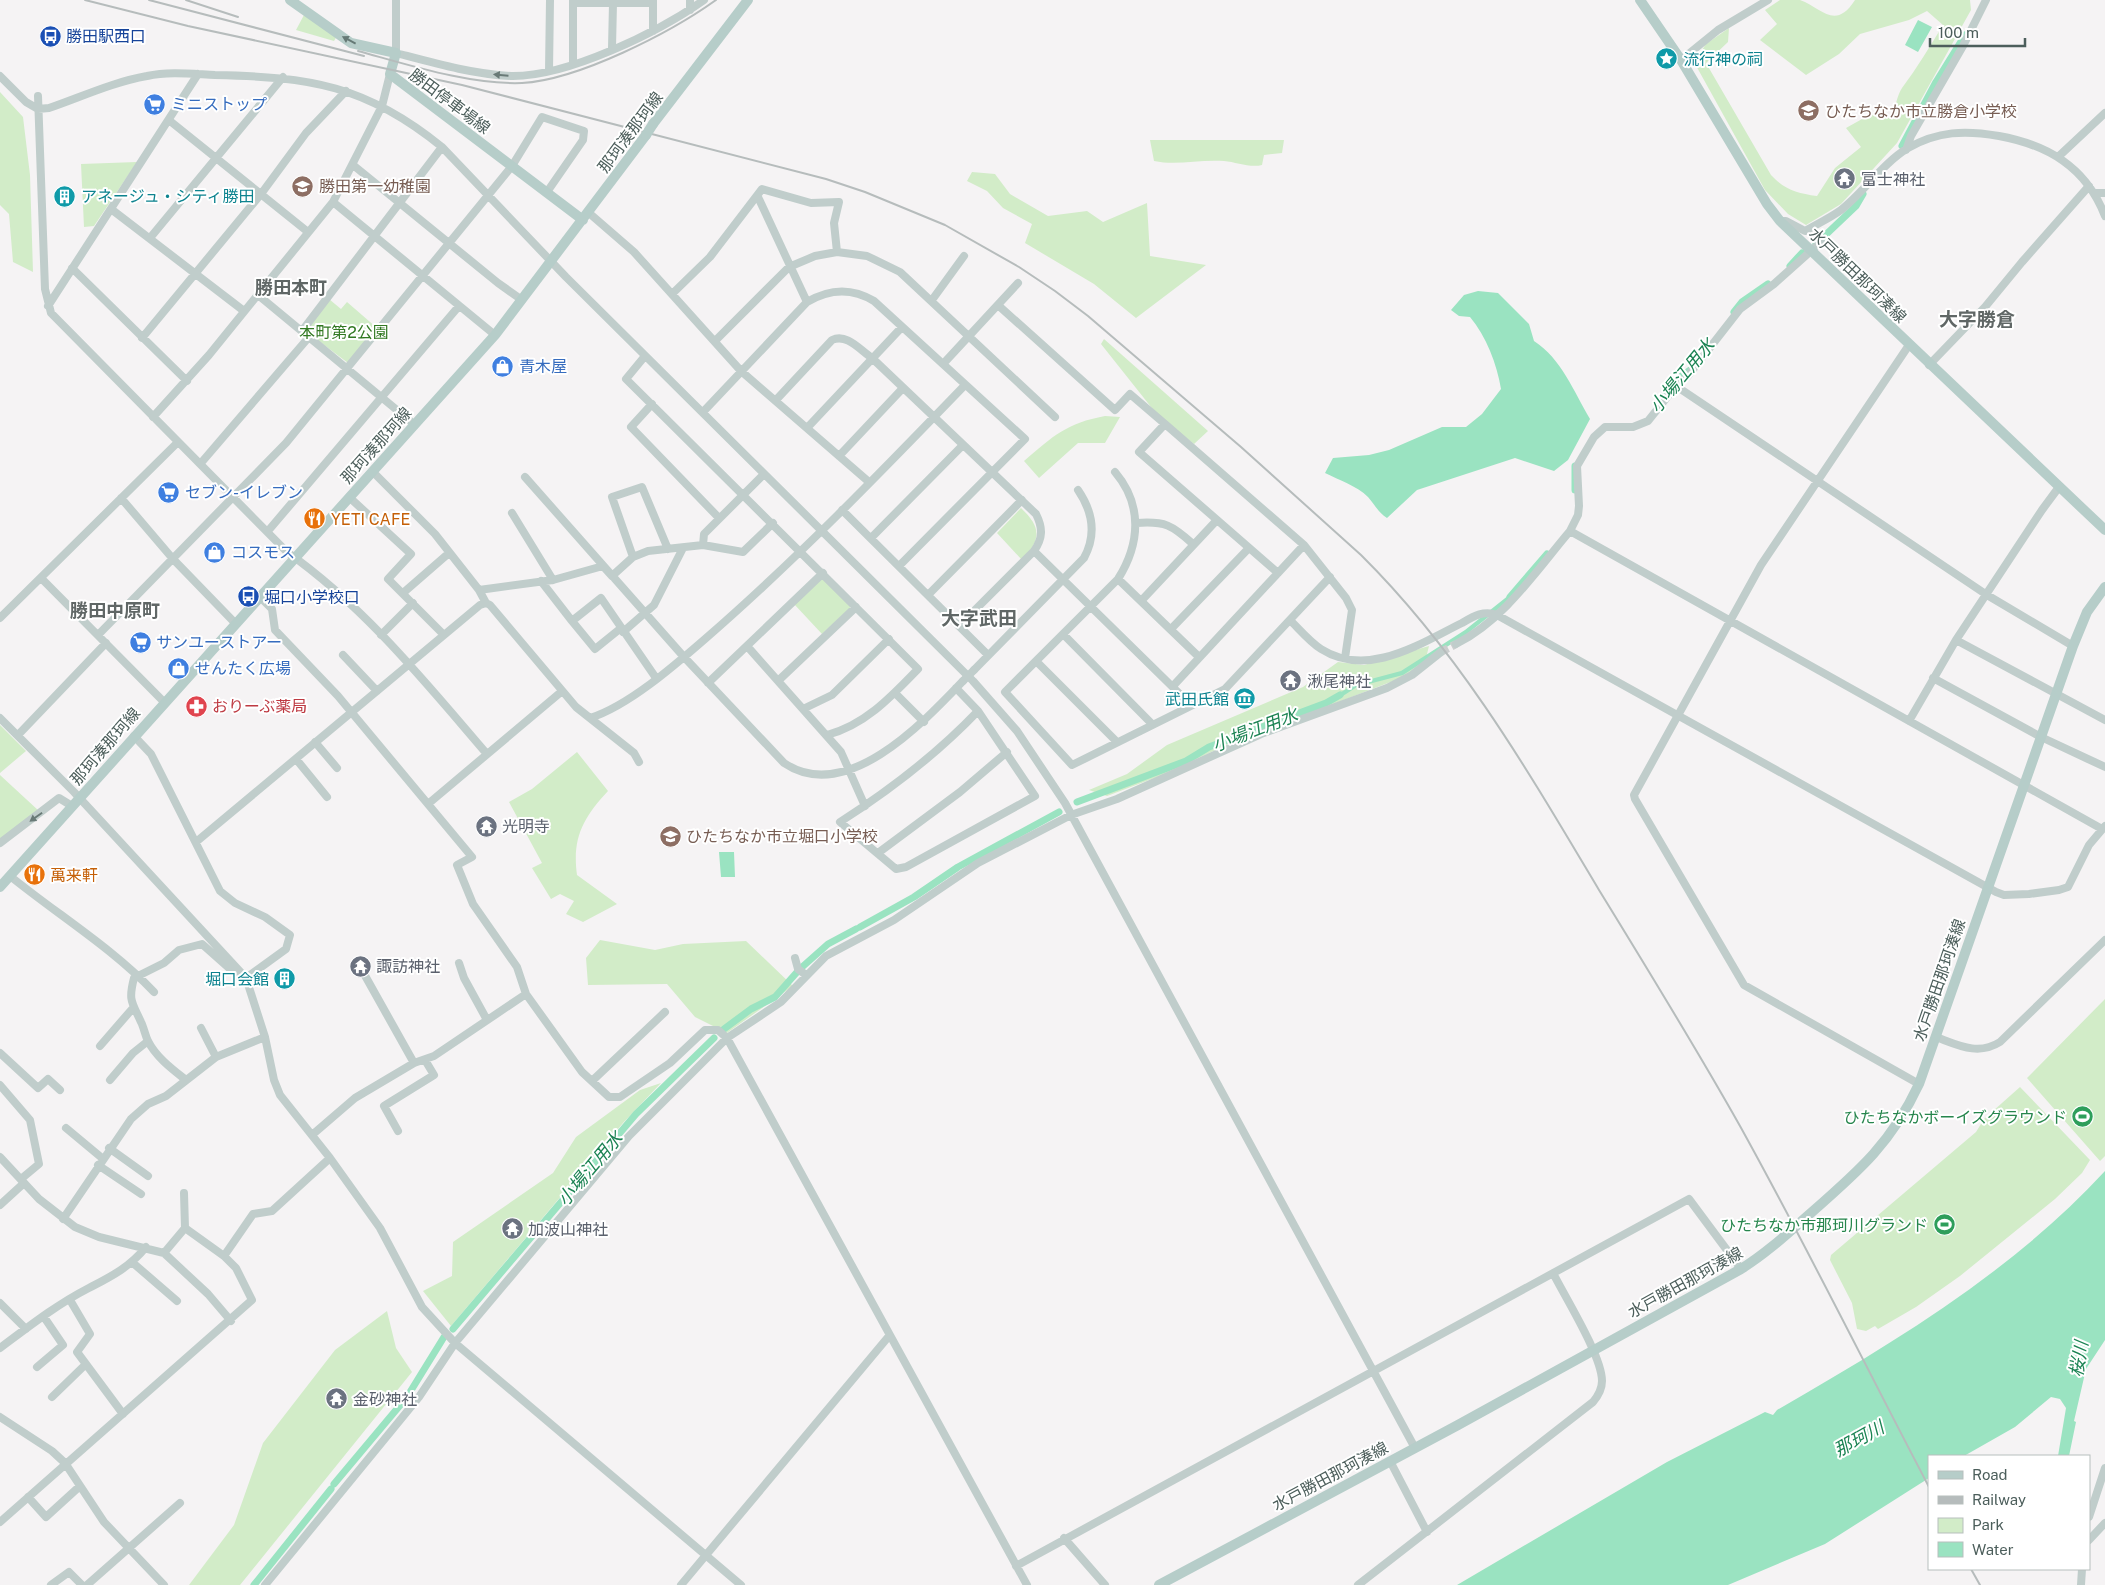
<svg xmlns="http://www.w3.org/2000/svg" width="2105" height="1585" font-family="'Public Sans','Noto Sans JP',sans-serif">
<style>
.green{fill:#d2ecc8}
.water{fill:#9ae3c1}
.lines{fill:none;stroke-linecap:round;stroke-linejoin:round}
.canal{stroke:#9ae3c1;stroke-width:7}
.minor-tunnel{stroke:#cbcece;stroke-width:8;stroke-dasharray:8 4;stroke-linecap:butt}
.minor{stroke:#c0cdcb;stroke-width:8}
.major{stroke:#b6cdc9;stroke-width:10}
.rail{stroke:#b6bcbc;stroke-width:2}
.minor-bridge{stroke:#c0cdcb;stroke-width:8}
.major-bridge{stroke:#b6cdc9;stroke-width:10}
.oneway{fill:#667a76}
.oneway2{fill:#697a77}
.labels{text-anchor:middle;stroke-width:4;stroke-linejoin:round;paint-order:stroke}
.transit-label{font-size:16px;fill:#164399;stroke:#fff;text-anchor:start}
.culture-label{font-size:16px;fill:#0d838f;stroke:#fff;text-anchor:start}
.street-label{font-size:16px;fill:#4c5e5b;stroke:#fff}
.shop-label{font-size:16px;fill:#366cbe;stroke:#fff;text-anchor:start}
.education-label{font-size:16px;fill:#785e54;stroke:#fff;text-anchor:start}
.worship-label{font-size:16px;fill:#5b616d;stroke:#fff;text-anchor:start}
.park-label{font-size:16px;fill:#327923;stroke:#fff}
.food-label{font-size:16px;fill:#c56008;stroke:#fff;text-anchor:start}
.health-label{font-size:16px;fill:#be3a42;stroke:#fff;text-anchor:start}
.leisure-label{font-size:16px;fill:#27864d;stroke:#fff;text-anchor:end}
.neighbourhood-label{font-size:18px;font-weight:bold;fill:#606766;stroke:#fff}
.water-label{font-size:18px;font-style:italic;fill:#1b8353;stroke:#fff}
.quarter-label{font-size:19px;font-weight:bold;fill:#606766;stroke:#fff}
</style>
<rect width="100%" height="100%" fill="#f5f3f4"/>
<!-- green -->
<path class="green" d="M1780 0C1786 0 1794 0 1800 0 1822 8 1835 31 1855 0H1970L1971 10 1897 143 1841 204 1806 225 1788 214 1765 190 1694 62 1706 44 1729 28 1728 42 1706 63 1771 175C1785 190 1797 193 1817 196L1835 168 1861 147 1846 128 1871 114 1892 118C1895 109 1897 95 1902 88 1917 68 1930 46 1943 25L1927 11 1909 20 1860 34 1839 54 1806 75 1760 40 1777 24 1765 10Z
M304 15 337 36 334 41 296 30Z
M0 92 23 117 30 175 33 272 13 262 9 214 0 205Z
M1150 140H1284L1282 153 1264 155 1262 165C1250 168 1236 162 1224 161 1200 159 1177 166 1154 161Z
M137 162 94 226 84 227 81 164Z
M972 172 995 174 1010 194 1048 216 1087 211 1103 222 1147 203 1150 256 1206 265 1136 318 1094 284 1025 243 1032 224 1003 208 987 191 967 181Z
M329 299 341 309 347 302 377 328 348 363 307 332V326Z
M1104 339 1208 431 1194 444 1159 417 1101 344Z
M1105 416 1120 417 1105 443H1078L1039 478 1024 461C1053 436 1067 423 1105 416Z
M1021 508C1042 528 1041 539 1022 560L997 533Z
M822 578 851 605 850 608 822 634 794 604Z
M1429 646 1425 662 1401 678 1226 745 1165 774 1107 796 1089 790 1127 774 1167 745 1303 687 1338 662 1364 665Z
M0 725 26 751 0 773Z
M577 752 608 791C583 818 572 838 577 875L617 904 583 922 566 914 574 901 560 894 551 899 532 868 542 863 509 802 532 789Z
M0 775 39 811 0 839Z
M600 940 655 950 683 944 746 941 793 986 727 1033 695 1017 667 984 588 985 586 958Z
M2105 999V1156L2100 1161 2027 1078Z
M661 1083 623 1123 451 1326 423 1291 452 1276 453 1242 553 1173 576 1137 640 1090Z
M2020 1087 2090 1160 2082 1173 2055 1199 1960 1276 1916 1307 1878 1329 1875 1326 1866 1331 1857 1329 1852 1303 1830 1260 1831 1255 1976 1132 1984 1119Z
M387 1311 396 1348 412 1372 240 1585H189L234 1525 263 1443 335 1350Z"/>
<!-- water -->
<path class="water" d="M1918 20 1932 27 1918 52 1905 45Z
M1478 291 1498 293 1529 324 1534 341C1561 358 1574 392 1590 419L1568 460 1554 471 1515 458 1417 490 1387 518C1378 512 1375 505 1368 497 1357 486 1339 480 1325 473L1333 458 1369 455 1389 450 1442 427H1466L1482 414 1501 389C1497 364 1486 336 1470 317L1459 316 1451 310 1464 295Z
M1509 595 1511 599 1467 634 1403 675 1357 687 1335 701 1333 697 1356 683 1401 671 1465 630Z
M719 852H734L735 877H721Z
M2105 1171V1340L2086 1369 2074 1421 2076 1422 2069 1456H2058L2066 1408 2060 1399 2051 1397 2015 1427 1964 1456H1929V1478L1825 1544 1728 1585H1457L1667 1462 1765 1412 1773 1415 1777 1410C1895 1342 2013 1271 2105 1171Z"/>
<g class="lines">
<!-- canal -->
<path class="canal" d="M1902 146 1936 82 1965 35
M1816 244 1856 206 1863 194
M1790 266 1802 253
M1734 312 1742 302 1768 284
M1665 396 1673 382 1690 370
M1575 466V490
M1510 597 1547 554
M1077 802 1186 761 1209 747 1326 703 1340 695
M860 927 914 897 958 867 1059 812
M801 968 828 944 856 929
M724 1029 751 1009 775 997 798 971
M453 1329 636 1114 714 1038
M334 1484 407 1397 444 1337
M254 1585 331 1489"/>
<!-- minor-tunnel -->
<path class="minor-tunnel" d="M1441 652 1456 644"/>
<!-- minor -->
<path class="minor" d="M396 0V53C434 63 472 74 511 76 567 77 659 32 704 0
M573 3H653
M690 10V0
M653 31V0
M612 48 613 3
M1681 60 1718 30 1768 0
M573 64V0
M549 71 550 0
M0 76 26 102 38 109 49 108C81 97 113 82 147 76 169 71 193 74 215 75 310 77 366 85 442 147L566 277 973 681 1017 731 1065 803 1415 1448
M38 96 45 289 51 313 287 552C365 607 425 682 487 754
M170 121 308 232
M1906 150 1911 136 1963 46 1986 0
M2058 157 2105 113
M353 165 498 283 522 300
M2094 193H2105
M758 197 807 302
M333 202 495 335
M111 209 244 311
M589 213 634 252 741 371 869 482
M1780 221H1786L1805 231C1817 224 1830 218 1841 210 1864 192 1883 163 1908 148 1938 131 1965 130 1999 136 2048 145 2086 167 2105 216
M150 238 283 77
M72 268 187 381
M672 294 710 257 762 189 811 203 839 202 834 223 837 252
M258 295 415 425
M932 300 964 256
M48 306 198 74
M999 306 1115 410 1130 394 1165 424
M302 331 442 147
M142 338 261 194 306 133 346 91
M715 341 789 267 815 256 837 252 867 256 900 272 1055 417
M1909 345 1761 565 1634 795 1635 799 1744 985 1919 1084
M645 356 626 379 918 669C891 697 865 725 827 735
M943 364 1018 283
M1929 365 1985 307 2022 262 2089 186
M1676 386 1987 595 2073 646
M776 400 832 340C847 333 860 350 872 358L1036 514C1043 528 1043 538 1034 551L959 626
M652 404 631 427 719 518
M703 412 807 302C829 289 851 287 874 301L1025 439 899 566
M153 417 209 355 333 202 382 106 390 74
M807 428 902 327
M839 456 903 388
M201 463 309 337
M373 472 435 534 479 590 486 603
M1115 472C1143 505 1140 544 1118 579L1005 692 1072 765 1225 689 1330 577
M525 477 684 657 784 763C846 805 923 723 963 681
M349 497 411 554 388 579 444 635
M121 498 173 559 235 623
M842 510 988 655
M512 513 553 580
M1137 523C1165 521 1172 525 1193 544
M268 531 459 306
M1570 531 2102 829
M871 538 963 445
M703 545 704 534 764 474
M1034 551 1191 705
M633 557 612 497 642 487 668 549
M1278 573 1139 452 1165 424 1304 545 1346 598 1352 610 1345 658
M41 578 164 702
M1118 579 1199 657
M541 581 572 621
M479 590 553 580 603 566 612 576 633 557 648 551 703 545 743 552 773 523
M403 593 449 553
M929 594 1022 500
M259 596 272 609 275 630 338 696 472 857 457 865 473 904 517 967 526 994 582 1072 609 1097H620L670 1063 705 1030H718L727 1038 1027 1585
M1142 600 1216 521
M0 618 178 442
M1290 620C1300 630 1310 642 1321 649 1368 679 1421 643 1462 623 1474 616 1484 610 1497 615L1996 892 2004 895 2029 894 2059 890 2068 887 2089 845 2105 826
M621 628 595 649 572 621 601 598 656 678
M1171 629 1248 549
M623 632 654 605 683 548
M1063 634 1152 724
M98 635 286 443 512 166 542 117 584 131 583 140 547 192
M381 635 413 603
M1956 640 2105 720
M1456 644C1504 620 1536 571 1570 531L1578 515 1579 506 1577 466 1594 437 1605 427H1633L1648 421 1676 386 1687 377 1740 309 1774 284 1821 242
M747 646 841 752 865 806
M343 655 377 691
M1036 661 1116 741
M974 670 1084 558C1097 534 1093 512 1078 490
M1933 678 2041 737 2105 767
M779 680 856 607
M708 683 823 573
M1173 686 1304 545
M956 688 978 711 1035 796 906 867 896 869 840 822C890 790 937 754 978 711
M895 693 924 722
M803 709 832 695 889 639
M0 718 74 792 246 978 265 1037 274 1080 280 1095 330 1158 380 1228 422 1307 455 1343 741 1585
M590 718C628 706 674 666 705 639 796 560 881 472 965 385
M1909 721 1956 640 2042 510 2059 487
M18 735 106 643
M134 736 151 754 220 891 235 903 265 917 290 935 286 949 246 978 238 976 202 944 179 950 164 963 134 978C128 1001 132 1002 141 1022 144 1028 145 1035 148 1041 156 1057 172 1069 186 1080
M315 742 337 768
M296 759 327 797
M428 804 561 692
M196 842 480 605 486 603 490 605 576 707 634 753 639 762
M0 843 59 798 72 806
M878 853 960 792 1007 752
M10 876C58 915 111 947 154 992
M795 958 798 969 806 975
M459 963 464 978 487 1020
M363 972 414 1063
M201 1028 216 1057
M1936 1037C1958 1045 1978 1056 2000 1042L2105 940
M100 1046 133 1008
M0 1053 38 1088 48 1079 60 1090
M110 1080 133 1053 148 1041
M592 1081 665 1012
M0 1085 30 1120 39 1164 21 1179
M66 1128 102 1158
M398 1131 384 1106 434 1075 425 1060
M312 1135 355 1098 414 1063 434 1056 526 994
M109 1148 148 1176
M0 1157 39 1199 75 1227 99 1237 164 1253 208 1294 231 1321
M98 1165 141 1194
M0 1205 23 1184
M63 1219 131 1119 148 1104 166 1096 216 1057 265 1037
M164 1253 185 1228 184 1193
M224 1256 253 1214 272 1211 330 1158
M133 1263 177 1301
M70 1300 90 1334 77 1352 123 1414
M0 1303 26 1329
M0 1348C27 1328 56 1305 87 1289 110 1277 129 1268 146 1247
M37 1367 63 1345 44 1317
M52 1397 86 1364
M0 1417 52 1451 65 1463 104 1522 164 1585
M1390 1461 1427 1532
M28 1497 46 1517 80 1486
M2089 1517 2105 1468
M0 1522 252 1300 236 1268 224 1256 185 1228
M1064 1538 1105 1585
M2089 1540 2105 1523
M1016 1566 1689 1199 1741 1269
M51 1585 69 1572 82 1585
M87 1585 180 1503
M265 1585 419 1397 455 1343 629 1136 727 1038 781 1002 826 956 894 920 978 863 1071 815 1117 799 1261 734 1387 688 1412 675 1441 652
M681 1585 889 1336
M1358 1585 1593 1402C1598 1396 1602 1390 1602 1381 1602 1356 1565 1297 1553 1273
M2081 1585 2082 1569"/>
<!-- major -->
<path class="major" d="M290 0 351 43 396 53 390 74 583 220
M1640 0 1681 60 1767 204 1780 221 2105 530
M653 124 748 0
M0 887 495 335 646 135
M1159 1585 1458 1425 1741 1269C1767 1253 1789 1232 1812 1212 1860 1170 1892 1142 1919 1084L2073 646 2087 612 2105 587"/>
<!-- rail -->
<path class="rail" d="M85 0 188 26 462 85 826 179 865 192 945 225 1019 267 1055 291 1088 316 1241 447 1361 555C1460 653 1528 771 1599 890 1647 968 1695 1046 1740 1126 1806 1245 1866 1367 1929 1487
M149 0 364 56
M186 0 238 17
M358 51C409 65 470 85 522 83 578 80 670 33 716 0
M1971 1569 1980 1585"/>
<!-- minor-bridge -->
<path class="minor-bridge" d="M963 681 974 670"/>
<!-- major-bridge -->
<path class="major-bridge" d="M646 135 653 124"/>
</g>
<!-- one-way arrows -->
<defs><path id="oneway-solid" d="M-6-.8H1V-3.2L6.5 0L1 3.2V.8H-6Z" transform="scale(1.25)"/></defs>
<use class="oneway" href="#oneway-solid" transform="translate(349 40) rotate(-152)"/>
<g class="oneway2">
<use href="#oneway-solid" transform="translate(501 75) rotate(-175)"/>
<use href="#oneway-solid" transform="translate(36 817) rotate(145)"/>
</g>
<!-- icons -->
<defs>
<symbol id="bus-disc" viewBox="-11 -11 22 22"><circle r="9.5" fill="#1a4fb4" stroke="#fff"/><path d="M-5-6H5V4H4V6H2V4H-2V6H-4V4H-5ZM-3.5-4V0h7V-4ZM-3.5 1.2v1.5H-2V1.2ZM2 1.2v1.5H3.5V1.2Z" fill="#fff"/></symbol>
<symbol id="sight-disc" viewBox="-11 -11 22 22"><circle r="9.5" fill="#0f9aa8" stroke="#fff"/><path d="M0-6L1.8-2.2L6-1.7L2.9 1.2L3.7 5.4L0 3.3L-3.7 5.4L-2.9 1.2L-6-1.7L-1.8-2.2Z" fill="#fff"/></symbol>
<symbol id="supermarket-disc" viewBox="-11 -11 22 22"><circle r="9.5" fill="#3f7fe0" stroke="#fff"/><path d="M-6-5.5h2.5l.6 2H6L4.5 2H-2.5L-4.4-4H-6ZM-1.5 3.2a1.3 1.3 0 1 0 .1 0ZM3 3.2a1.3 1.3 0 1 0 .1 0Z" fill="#fff"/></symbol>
<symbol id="school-disc" viewBox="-11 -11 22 22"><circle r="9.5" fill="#8d6e63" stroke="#fff"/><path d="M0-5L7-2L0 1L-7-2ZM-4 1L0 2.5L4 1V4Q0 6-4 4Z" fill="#fff"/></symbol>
<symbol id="temple-disc" viewBox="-11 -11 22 22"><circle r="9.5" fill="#6b7280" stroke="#fff"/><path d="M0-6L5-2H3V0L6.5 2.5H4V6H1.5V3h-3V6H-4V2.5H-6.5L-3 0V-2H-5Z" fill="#fff"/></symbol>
<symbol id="building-disc" viewBox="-11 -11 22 22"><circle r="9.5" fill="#0f9aa8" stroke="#fff"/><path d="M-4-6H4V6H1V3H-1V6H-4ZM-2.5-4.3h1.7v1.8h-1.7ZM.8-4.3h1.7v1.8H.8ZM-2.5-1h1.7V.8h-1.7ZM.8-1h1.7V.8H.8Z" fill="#fff"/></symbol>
<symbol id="shop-disc" viewBox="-11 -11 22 22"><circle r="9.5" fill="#3f7fe0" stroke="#fff"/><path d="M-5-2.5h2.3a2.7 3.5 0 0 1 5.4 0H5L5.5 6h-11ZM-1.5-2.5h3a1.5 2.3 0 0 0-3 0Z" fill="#fff"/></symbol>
<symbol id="restaurant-disc" viewBox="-11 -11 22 22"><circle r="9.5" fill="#e8710a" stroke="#fff"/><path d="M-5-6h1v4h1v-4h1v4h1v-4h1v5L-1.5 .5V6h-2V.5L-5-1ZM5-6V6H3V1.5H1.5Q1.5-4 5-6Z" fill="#fff"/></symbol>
<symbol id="museum-disc" viewBox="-11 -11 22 22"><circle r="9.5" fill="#0f9aa8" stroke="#fff"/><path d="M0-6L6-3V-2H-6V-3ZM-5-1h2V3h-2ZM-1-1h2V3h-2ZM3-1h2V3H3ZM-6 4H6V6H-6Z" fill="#fff"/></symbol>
<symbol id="pharmacy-disc" viewBox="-11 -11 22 22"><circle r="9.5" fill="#e0444e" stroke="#fff"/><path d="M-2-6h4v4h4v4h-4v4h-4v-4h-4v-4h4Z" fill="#fff"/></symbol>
<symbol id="stadium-disc" viewBox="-11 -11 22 22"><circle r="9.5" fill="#2e9e5b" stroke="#fff"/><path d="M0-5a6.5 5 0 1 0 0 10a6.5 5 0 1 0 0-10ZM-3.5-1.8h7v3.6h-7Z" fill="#fff"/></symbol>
</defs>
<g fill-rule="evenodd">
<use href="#bus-disc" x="38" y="24" width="25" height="25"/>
<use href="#sight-disc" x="1654" y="46" width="25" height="25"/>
<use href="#supermarket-disc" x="142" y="92" width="25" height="25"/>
<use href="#school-disc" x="1796" y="98" width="25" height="25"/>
<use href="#temple-disc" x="1832" y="166" width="25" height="25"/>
<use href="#school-disc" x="290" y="174" width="25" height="25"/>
<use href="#building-disc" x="52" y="184" width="25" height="25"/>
<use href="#shop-disc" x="490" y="354" width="25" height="25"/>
<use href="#supermarket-disc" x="156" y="480" width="25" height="25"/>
<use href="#restaurant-disc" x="302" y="506" width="25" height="25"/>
<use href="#shop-disc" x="202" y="540" width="25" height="25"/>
<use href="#bus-disc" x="236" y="584" width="25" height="25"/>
<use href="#supermarket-disc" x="128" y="630" width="25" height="25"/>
<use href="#shop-disc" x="166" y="656" width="25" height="25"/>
<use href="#temple-disc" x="1278" y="668" width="25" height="25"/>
<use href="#museum-disc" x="1232" y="686" width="25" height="25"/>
<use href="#pharmacy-disc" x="184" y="694" width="25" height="25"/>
<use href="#temple-disc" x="474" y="814" width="25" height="25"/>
<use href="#school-disc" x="658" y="824" width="25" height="25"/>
<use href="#restaurant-disc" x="22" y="862" width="25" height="25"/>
<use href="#temple-disc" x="348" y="954" width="25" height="25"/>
<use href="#building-disc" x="272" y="966" width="25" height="25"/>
<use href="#stadium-disc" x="2070" y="1104" width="25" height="25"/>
<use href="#stadium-disc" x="1932" y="1212" width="25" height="25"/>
<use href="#temple-disc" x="500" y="1216" width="25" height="25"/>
<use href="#temple-disc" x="324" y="1386" width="25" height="25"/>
</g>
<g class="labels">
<!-- transit labels -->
<g class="transit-label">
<text x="66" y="42">勝田駅西口</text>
<text x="264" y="603">堀口小学校口</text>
</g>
<!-- culture labels -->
<g class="culture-label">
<text x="1683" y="65">流行神の祠</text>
<text x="81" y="202">アネージュ・シティ勝田</text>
<text x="1229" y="705" text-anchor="end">武田氏館</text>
<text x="269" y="985" text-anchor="end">堀口会館</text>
</g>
<!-- street labels -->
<g class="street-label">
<text transform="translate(450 101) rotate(37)" y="6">勝田停車場線</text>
<text transform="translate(630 132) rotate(-53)" y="6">那珂湊那珂線</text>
<text transform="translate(1858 275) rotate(44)" y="6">水戸勝田那珂湊線</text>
<text transform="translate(376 445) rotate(-48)" y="6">那珂湊那珂線</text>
<text transform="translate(105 746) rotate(-49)" y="6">那珂湊那珂線</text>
<text transform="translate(1939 980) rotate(-71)" y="6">水戸勝田那珂湊線</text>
<text transform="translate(1685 1282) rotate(-29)" y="6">水戸勝田那珂湊線</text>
<text transform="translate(1330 1476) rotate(-28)" y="6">水戸勝田那珂湊線</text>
</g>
<!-- shop labels -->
<g class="shop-label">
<text x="171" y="110">ミニストップ</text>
<text x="519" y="372">青木屋</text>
<text x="185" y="498">セブン-イレブン</text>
<text x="231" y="558">コスモス</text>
<text x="156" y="648">サンユーストアー</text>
<text x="195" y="674">せんたく広場</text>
</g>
<!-- education labels -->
<g class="education-label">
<text x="1825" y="117">ひたちなか市立勝倉小学校</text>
<text x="319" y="192">勝田第一幼稚園</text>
<text x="686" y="842">ひたちなか市立堀口小学校</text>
</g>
<!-- worship labels -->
<g class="worship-label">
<text x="1861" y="185">富士神社</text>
<text x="1307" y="687">湫尾神社</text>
<text x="502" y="832">光明寺</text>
<text x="376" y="972">諏訪神社</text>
<text x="528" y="1235">加波山神社</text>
<text x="353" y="1405">金砂神社</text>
</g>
<!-- park labels -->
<g class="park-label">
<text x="344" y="338">本町第2公園</text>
</g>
<!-- food labels -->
<g class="food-label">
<text x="331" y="525">YETI CAFE</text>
<text x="50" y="881">萬来軒</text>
</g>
<!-- health labels -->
<g class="health-label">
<text x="212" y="712">おりーぶ薬局</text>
</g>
<!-- leisure labels -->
<g class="leisure-label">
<text x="2067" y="1123">ひたちなかボーイズグラウンド</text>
<text x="1928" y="1231">ひたちなか市那珂川グランド</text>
</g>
<!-- neighbourhood labels -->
<g class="neighbourhood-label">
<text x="291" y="294">勝田本町</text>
<text x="115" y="617">勝田中原町</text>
</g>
<!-- water labels -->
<g class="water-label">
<text transform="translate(1682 376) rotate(-50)" y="6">小場江用水</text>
<text transform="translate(1255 730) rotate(-21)" y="6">小場江用水</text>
<text transform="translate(590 1169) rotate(-50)" y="6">小場江用水</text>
<text transform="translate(2079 1359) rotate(-81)" y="6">桜川</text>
<text transform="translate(1859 1439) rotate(-29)" y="6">那珂川</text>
</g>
<!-- quarter labels -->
<g class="quarter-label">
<text x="1977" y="326">大字勝倉</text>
<text x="979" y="625">大字武田</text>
</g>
</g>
<!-- legend -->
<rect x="1928" y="1455" width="162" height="115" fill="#ffffff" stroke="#b7bfbd"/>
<rect x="1938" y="1471" width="25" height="8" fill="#b6cdc9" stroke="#b7bfbd"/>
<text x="1972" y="1480" font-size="15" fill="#4c5e5b">Road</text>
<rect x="1938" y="1496" width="25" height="8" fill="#b6bcbc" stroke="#b7bfbd"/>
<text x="1972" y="1505" font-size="15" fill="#4c5e5b">Railway</text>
<rect x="1938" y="1518" width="25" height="15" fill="#d2ecc8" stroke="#b7bfbd"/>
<text x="1972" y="1530" font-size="15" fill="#4c5e5b">Park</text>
<rect x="1938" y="1542" width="25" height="15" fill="#9ae3c1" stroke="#b7bfbd"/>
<text x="1972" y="1555" font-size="15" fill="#4c5e5b">Water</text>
<!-- scale -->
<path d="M1930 38v8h95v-8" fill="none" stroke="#4c5e5b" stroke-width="2.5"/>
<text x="1938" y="38" font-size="15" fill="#4c5e5b" stroke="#ffffff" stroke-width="4" paint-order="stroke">100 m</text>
</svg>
